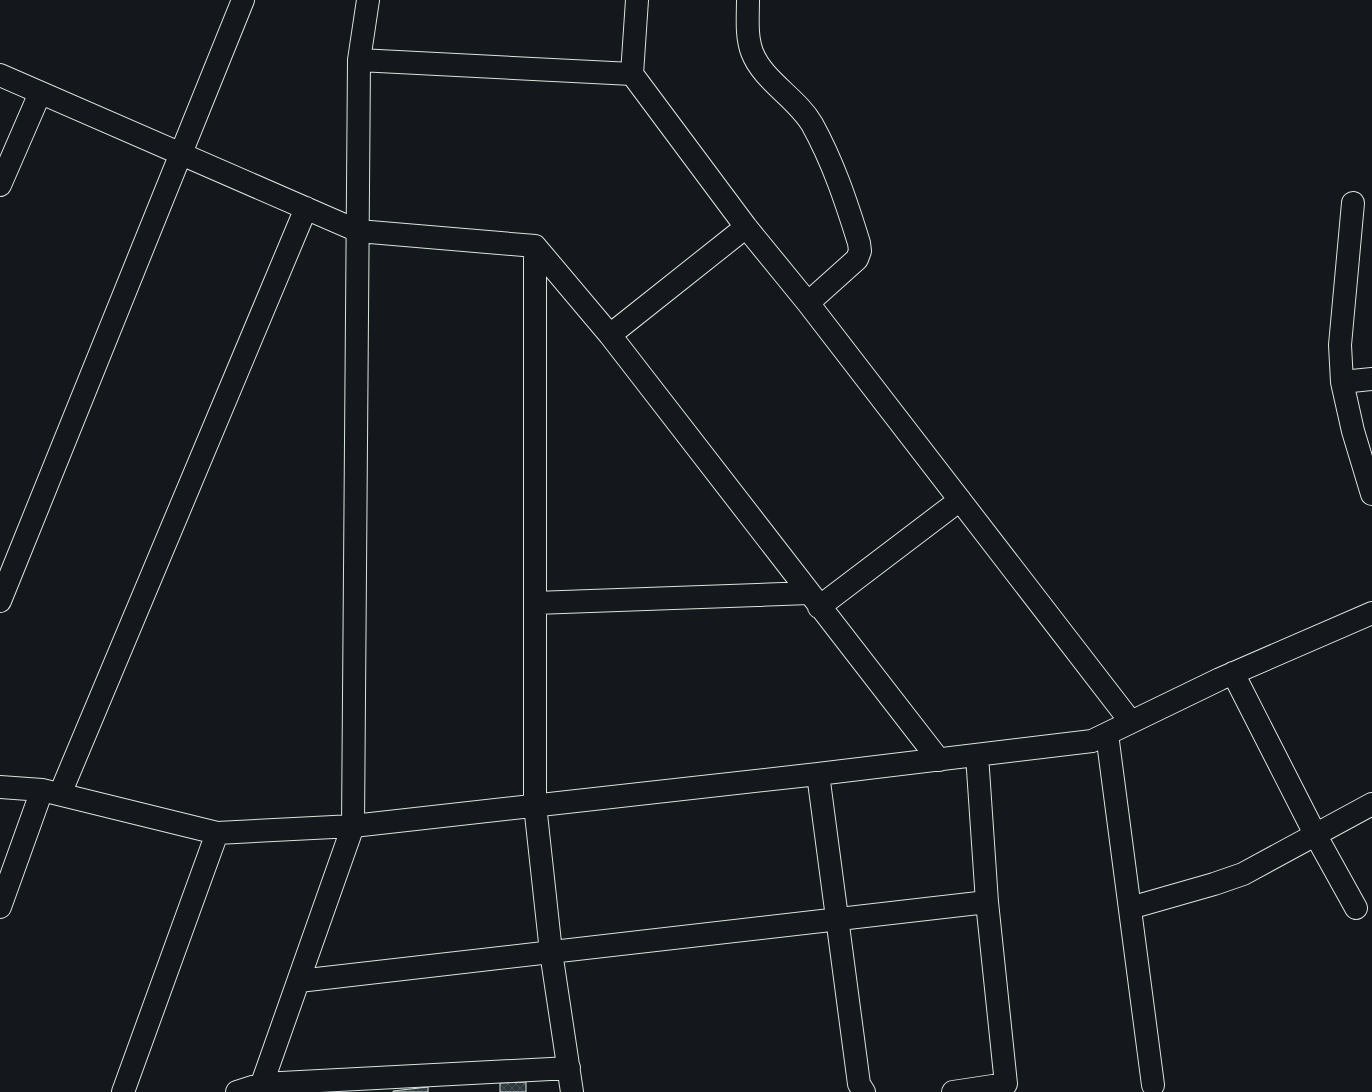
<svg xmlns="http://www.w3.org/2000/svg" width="1372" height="1092" font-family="'Roboto Condensed',sans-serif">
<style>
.building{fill:url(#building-cross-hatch);stroke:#d8e6dc}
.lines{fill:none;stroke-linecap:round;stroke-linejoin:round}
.street-casing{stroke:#d8e6dc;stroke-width:24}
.street{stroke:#14181c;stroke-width:22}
</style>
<defs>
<pattern id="building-cross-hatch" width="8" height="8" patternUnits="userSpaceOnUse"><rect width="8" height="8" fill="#2c363c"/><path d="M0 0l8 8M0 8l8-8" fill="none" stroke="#4a5358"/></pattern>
</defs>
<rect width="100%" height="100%" fill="#14181c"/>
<!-- building -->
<path class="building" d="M526 1082V1092H500V1083Z
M428 1087V1092H393V1091Z"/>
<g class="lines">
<defs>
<path id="street" d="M748 0C748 17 746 36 752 52 763 81 796 97 812 124 833 162 846 201 859 243L860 251 857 259 808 303
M359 60 632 74 637 0
M632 74 746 227 808 303 1131 722
M0 75 358 231 535 246 610 335 939 760
M0 185 40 93
M1353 203 1340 345 1342 382 1353 431 1372 494
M535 246V805L551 952 572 1092
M610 335 746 227
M1342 382 1372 379
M0 601 243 0
M535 603 809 593
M819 607 960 500
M1233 673 1315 834 1356 908
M1107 734 1153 1085
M818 774 859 1084 864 1092
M0 787 42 790 217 833 353 826 818 774 1092 741 1220 679 1372 613
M60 794 306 208
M0 907 42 790
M1130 908 1214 884 1243 874 1372 804
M299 981 987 902 977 755
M123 1092 217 833
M237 1092 262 1084 569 1068
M259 1092 353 826 359 60 368 0
M953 1092 1006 1084 987 902"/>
</defs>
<!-- street casing -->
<use href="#street" class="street-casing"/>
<!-- street -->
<use href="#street" class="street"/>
</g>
</svg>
